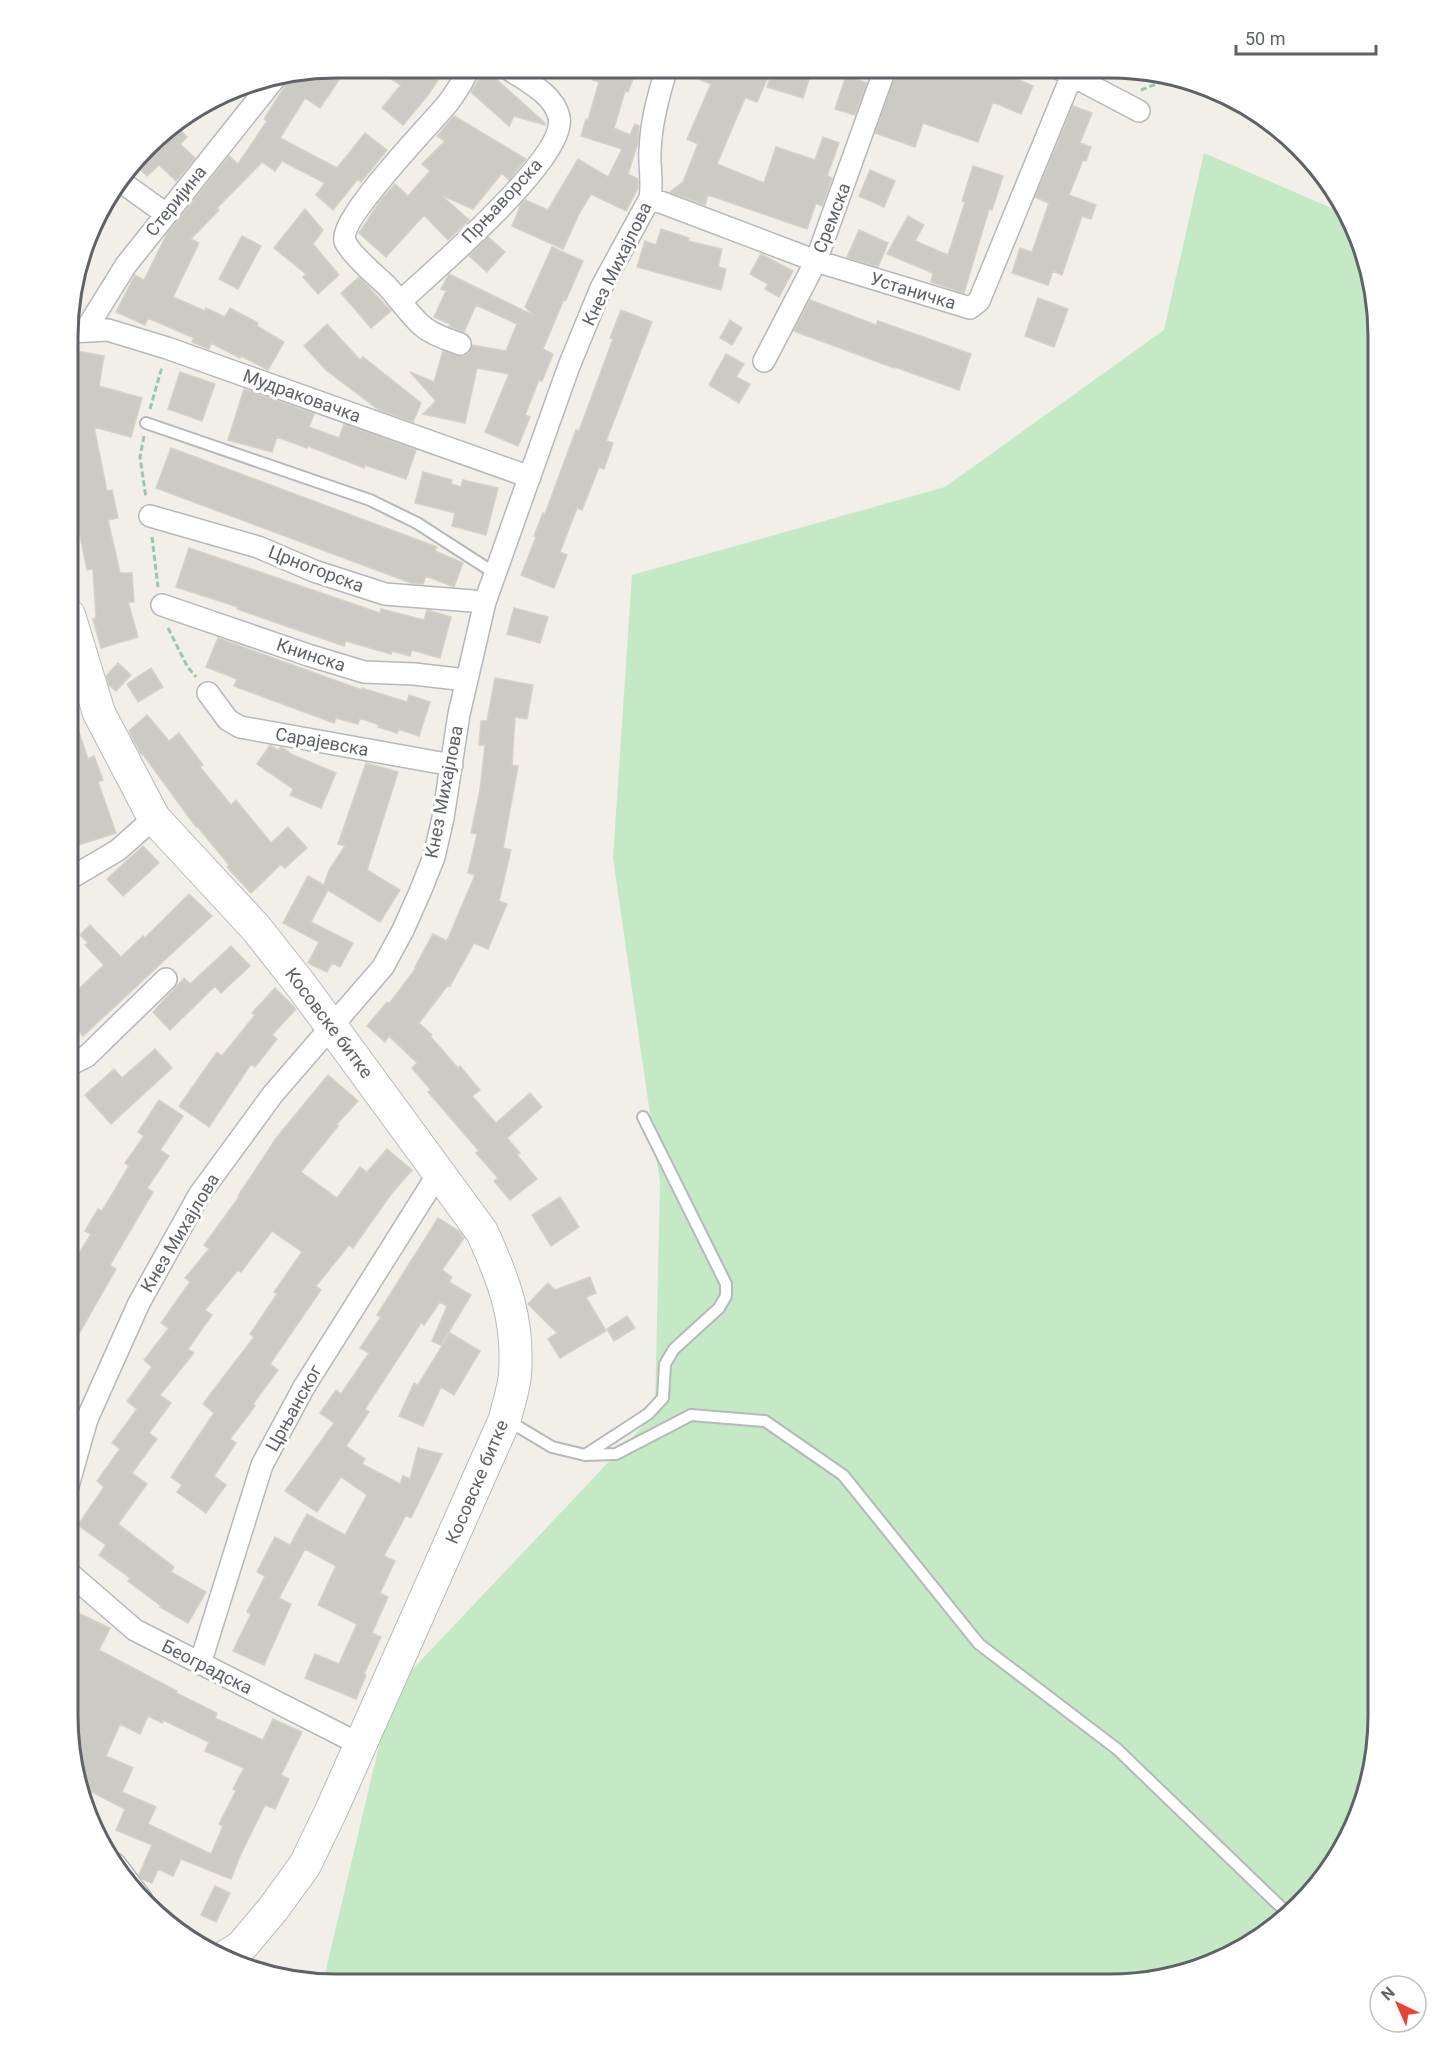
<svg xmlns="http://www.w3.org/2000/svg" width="1446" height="2052" font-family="Roboto,sans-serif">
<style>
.green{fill:#c5e8c5}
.building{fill:#cccac5;stroke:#d6d1c6;stroke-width:1.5;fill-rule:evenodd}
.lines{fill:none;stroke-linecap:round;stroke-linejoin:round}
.lane-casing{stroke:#b5b8bc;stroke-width:14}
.street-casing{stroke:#b5b8bc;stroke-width:24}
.secondary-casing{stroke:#b6babf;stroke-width:34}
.path{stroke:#9cc7a9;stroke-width:3;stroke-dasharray:6 3;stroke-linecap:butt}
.lane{stroke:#fff;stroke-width:10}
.street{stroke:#fff;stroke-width:21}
.secondary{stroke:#fff;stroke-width:32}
.labels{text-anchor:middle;stroke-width:6;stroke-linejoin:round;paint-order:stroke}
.street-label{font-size:18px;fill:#5f6368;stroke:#fff}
.rim{fill:none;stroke:#5f6368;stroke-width:3}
</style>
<rect width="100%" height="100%" fill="#f1efe8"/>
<!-- green -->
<path class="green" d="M1204 153 1350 216 1378 336V1734L1364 1803 1333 1865 1287 1918 1228 1957 1110 1984 323 1982 392 1691 655 1413 660 1183 613 858 632 575 945 487 1164 330Z"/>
<!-- building -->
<path class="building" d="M336 68H347L320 108 305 98 280 138 337 168 365 133 387 150 361 182 358 179 333 210 316 195 325 183 282 161 275 171 262 162 217 208 219 210 191 239 199 243 173 297 205 311 206 308 225 317 230 308 258 323 257 326 284 342 268 370 241 356 240 358 211 343 209 349 192 342 194 338 148 318 145 325 116 312 135 275 144 280 167 234 229 156 238 164 267 121 264 119 292 75Z
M374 68H446L428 95 403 125 382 108 401 85Z
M598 68H637L628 92 625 91 614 128 630 135 635 124 639 126 638 142 628 174 638 179V188L626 211 591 194 579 214 563 249 512 226 521 204 525 200 548 210 578 159 608 177 622 149 581 136 586 119 588 120 599 82 593 80Z
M679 68 753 69 769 75 757 102 745 98 717 164 764 183 776 147 815 160 823 137 839 143 827 176 832 178 822 206 816 203 807 229 708 195 705 205 670 192 683 182 698 144 687 139 711 84 679 71Z
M485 69 545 123V125L514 116 509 126 471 92Z
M773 69H798L811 73 803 98 767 87Z
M897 69H955L978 78 981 69H994L1033 86 1021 114 993 102 978 142 923 123 915 147 875 133Z
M846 76 867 83 855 115 835 109Z
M1073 106 1092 113 1080 143 1091 147 1086 161 1083 160 1069 195 1096 205 1091 219 1082 216 1062 275 1053 271 1048 285 1012 273 1020 248 1032 252 1049 203 1035 197Z
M454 116 526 159 509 180 502 173 473 209 441 195 469 220 448 240 424 215 386 257 359 233 380 201 395 184 408 196 430 171 422 164 445 141 437 136Z
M175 125 187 137 180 144 195 158 176 181 159 165 147 176 135 164 159 134Z
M973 166 1003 176 992 210 989 209 964 293 931 282 933 273 887 254 908 216 924 225 915 241 948 255 965 202 962 201Z
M870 170 895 181 884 207 859 196Z
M305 209 323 230 313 244 339 275 318 294 303 277 306 274 274 248Z
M661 229 689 238 688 241 722 249 718 267 726 269 721 290 637 267 645 241 656 245Z
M859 230 888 243 878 267 847 257Z
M242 236 261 246 238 289 219 279Z
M488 237 505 252 487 272 469 256Z
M552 247 583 261 566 300 564 299 543 349 553 354 542 381 539 380 525 415 530 417 518 446 485 432 509 374 477 368 465 423 423 414 436 401 410 372 434 382 443 351 463 356 468 354 472 345 506 351 517 324 476 305 464 332 449 326 450 324 434 317 446 291 441 289 448 276 449 274 535 316 525 307Z
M761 254 793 271 779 297 765 289 768 284 750 274Z
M359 277 391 311 371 328 341 293Z
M1038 298 1068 309 1054 347 1025 336Z
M810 300 876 325 878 321 971 354 959 390 895 367 894 368 794 331Z
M621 310 652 322 606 441 613 443 604 469 599 467 582 510 577 508 560 552 567 555 554 588 521 575 536 537 534 536 543 513 545 514 576 430 579 431 613 339 610 338Z
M730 320 742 328 732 345 720 338Z
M327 324 360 360 363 357 421 403 413 422 379 410 326 370 304 346Z
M72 350 104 356 99 386 142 398 131 437 94 427 107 491 112 490 118 518 108 520 120 573H132L134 602H128L138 637 101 648 93 619 96 618 93 569 87 570 70 487V364Z
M726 354 744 364 736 377 750 384 739 403 709 385Z
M180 372 215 384 202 421 168 409Z
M244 389 314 414 309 427 339 438 344 424 416 450 406 479 365 465 364 468 308 446 307 448 277 437 272 452 228 440Z
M171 448 437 547 435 551 463 563 454 587 426 576 423 584 411 583 156 488Z
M423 472 452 480 451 484 461 487 463 480 498 488 486 535 452 526 455 513 415 503Z
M189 548 380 613 381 609 424 620 427 610 451 617 440 658 412 650 410 656 392 651 391 654 346 641 344 646 237 609 238 607 176 587Z
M514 608 548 617 540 643 507 634Z
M218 638 362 690V688L407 702 409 695 430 702 419 736 398 729 397 733 378 727 379 725 360 718 358 724 336 718 334 723 234 686 237 679 206 667Z
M118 663 131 675 116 691 109 685 106 676Z
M151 668 163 687 138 702 127 684Z
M495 678 533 685 527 719 515 717 512 765 518 766 503 848 511 850 499 901 507 904 488 949 474 943 450 986 448 985 419 1023 432 1035 430 1036 458 1068 460 1066 480 1090 472 1096 496 1123 530 1093 542 1107 507 1138 520 1153 517 1155 537 1179 510 1200 494 1181 498 1178 476 1153 479 1151 428 1092 431 1090 412 1068 417 1063 389 1036 385 1042 367 1026 387 1002 389 1004 416 968 415 967 433 934 447 941 475 875 468 873 477 834 471 833 480 790 485 745H479L481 721H487Z
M72 712 88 759 94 756 103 780 98 782 116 833 69 848V713Z
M147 715 169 741 179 733 203 765 200 767 231 805 236 800 271 843 288 827 307 848 285 868 281 864 251 893 227 867 229 865 197 826 196 827 142 753 141 754 129 731Z
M270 745 278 750 281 747 283 748 293 755 336 773 321 808 290 795 293 789 257 764Z
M366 763 398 772 367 870 400 890 380 922 328 890 311 922 353 943 340 967 332 963 327 972 308 963 319 942 283 923 308 876 324 885 329 870 345 846 338 844Z
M143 846 159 863 123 896 107 879Z
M189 894 212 916 83 1036 69 1021V998L104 965 85 945 88 943 80 935 90 925 121 957 143 936 145 938Z
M231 946 250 966 221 993 215 986 170 1030 153 1012 184 978 190 984Z
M275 988 296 1009 272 1035 277 1039 255 1067 251 1064 209 1127 179 1106 217 1052 222 1056 255 1015 252 1013Z
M155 1049 172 1068 111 1124 85 1095 114 1069 122 1078Z
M328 1075 358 1101 336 1125 338 1126 301 1172 337 1198 360 1167 367 1172 387 1149 412 1170 392 1193 353 1248 349 1245 316 1286 321 1290 270 1364 278 1370 253 1404 255 1406 230 1439 236 1443 214 1476 226 1485 206 1513 177 1492 182 1485 171 1477 214 1413 203 1404 254 1337 250 1334 277 1294 274 1292 302 1252 272 1231 241 1272 238 1270 205 1310 212 1315 188 1349 194 1353 160 1395 171 1403 149 1433 157 1439 132 1473 147 1484 118 1524 174 1567 171 1572 206 1592 188 1623 160 1607 161 1606 128 1581 130 1578 99 1555 106 1545 78 1525 104 1487 97 1481 120 1449 112 1443 137 1409 127 1401 152 1367 144 1360 169 1328 161 1323 190 1282 185 1278 209 1249 204 1245 239 1197 238 1196 277 1137Z
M159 1100 183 1116 160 1150 169 1156 147 1188 153 1192 110 1265 116 1269 68 1353V1271L91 1234 85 1231 98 1209 102 1211 129 1166 125 1163 144 1136 138 1132Z
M560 1197 579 1227 551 1246 532 1215Z
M438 1218 459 1231 464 1238 442 1270 452 1277 449 1282 471 1295 441 1345 432 1341 447 1306 440 1302 424 1325 421 1323 365 1409 369 1412 346 1446 365 1459 362 1464 400 1484 403 1476 410 1479 418 1448 442 1454 411 1518 406 1515 384 1556 395 1561 380 1593 388 1597 372 1633 381 1637 364 1674 366 1675 356 1699 305 1678 315 1654 339 1664 357 1624 318 1605 336 1566 305 1549 279 1598 291 1604 264 1665 233 1651 251 1614 247 1612 265 1576 257 1572 275 1537 290 1545 307 1514 345 1535 367 1495 341 1477 317 1512 285 1491 334 1423 320 1413 336 1390 341 1394 369 1353 360 1348 381 1317 377 1315Z
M590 1277 596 1293 586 1297 606 1331 560 1358 548 1339 557 1333 528 1304 548 1283 555 1290Z
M627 1316 635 1328 614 1341 607 1329Z
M450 1333 480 1351 454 1395 441 1387 423 1426 399 1416 414 1383 418 1385Z
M78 1613 110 1628 99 1650 177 1691 176 1693 217 1713 215 1718 263 1740 273 1719 302 1732 281 1775 289 1779 275 1809 265 1805 240 1856 231 1879 181 1859 173 1876 158 1869 152 1883 142 1879 139 1875 152 1845 116 1830 125 1809 84 1788 68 1716V1666L78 1647 68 1642V1634ZM148 1716 162 1723 163 1720 209 1742 205 1751 244 1768 233 1789 236 1791 219 1824 223 1826 211 1854 148 1824 156 1807 122 1792 133 1768 106 1756 120 1724 140 1734Z
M215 1886 230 1893 216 1922 201 1915Z"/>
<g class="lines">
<defs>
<path id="lane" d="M146 423 370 500 417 523 496 574
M507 1420 552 1447 585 1455 616 1454 691 1415 765 1421 843 1475 979 1644 1117 1749 1284 1910 1288 1917
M585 1455 648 1414 663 1398 665 1364 674 1349 719 1308 726 1296V1284L643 1117"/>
<path id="street" d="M1061 70 1139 111
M120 181 166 214
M650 198 816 261 970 308 979 301 1072 75
M401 301C432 272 568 157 559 117 554 94 526 81 507 68
M85 331 126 265 275 78
M70 332 108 330 167 348 530 477
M460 344C445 338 430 334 419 323 407 311 397 297 386 285 377 277 348 251 345 241 339 218 430 125 448 103 456 92 464 81 469 68
M764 361 816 261 885 69
M150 516 258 547 314 571 385 594 485 602
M162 605 308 655 364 672 414 674 466 680
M208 693 228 720 240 727 452 765
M69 879 118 850 154 818
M69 1065 87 1056 166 979
M68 1486 87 1419 139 1303 199 1195 273 1094 383 967 403 930 420 892 434 857 443 818 459 714 485 602 569 366 601 288 650 198C653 182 649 167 650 151 651 122 658 96 667 68
M68 1572 135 1630 359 1744
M200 1664 262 1465 304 1387 438 1174
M115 1864 142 1900"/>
<path id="secondary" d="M69 615 99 713 154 818 256 928 304 989 482 1232C504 1280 519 1320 515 1374 514 1389 508 1405 505 1419L331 1811 305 1865 273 1909 241 1947 228 1955"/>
</defs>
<!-- lane casing -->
<use href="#lane" class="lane-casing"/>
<!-- street casing -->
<use href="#street" class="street-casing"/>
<!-- secondary casing -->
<use href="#secondary" class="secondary-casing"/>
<!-- path -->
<path class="path" d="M1141 90 1174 77
M150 409 162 367
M144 436 140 457 146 498
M152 537 158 587
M168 628 187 666 196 677"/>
<!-- lane -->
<use href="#lane" class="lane"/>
<!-- street -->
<use href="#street" class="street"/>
<!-- secondary -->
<use href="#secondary" class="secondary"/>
</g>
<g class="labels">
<!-- street labels -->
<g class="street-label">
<text transform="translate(176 201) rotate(-51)" y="6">Стеријина</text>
<text transform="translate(502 201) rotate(-47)" y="6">Прњаворска</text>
<text transform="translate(832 218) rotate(-69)" y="6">Сремска</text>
<text transform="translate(617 264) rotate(-64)" y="6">Кнез Михајлова</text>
<text transform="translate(913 291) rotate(17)" y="6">Устаничка</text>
<text transform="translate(302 396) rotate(20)" y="6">Мудраковачка</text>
<text transform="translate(316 569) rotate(21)" y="6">Црногорска</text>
<text transform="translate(311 655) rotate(18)" y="6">Книнска</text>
<text transform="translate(322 742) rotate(10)" y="6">Сарајевска</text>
<text transform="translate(444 792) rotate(-79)" y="6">Кнез Михајлова</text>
<text transform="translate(329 1023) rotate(53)" y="6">Косовске битке</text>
<text transform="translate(180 1233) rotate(-59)" y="6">Кнез Михајлова</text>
<text transform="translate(294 1408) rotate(-61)" y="6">Црњанског</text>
<text transform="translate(477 1482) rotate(-67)" y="6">Косовске битке</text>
<text transform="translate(207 1667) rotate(27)" y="6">Београдска</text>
</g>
</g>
<!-- crop -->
<path d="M0 0H1446V2052H0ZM336 78H1110A258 258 0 0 1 1368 336V1716A258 258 0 0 1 1110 1974H336A258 258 0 0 1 78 1716V336A258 258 0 0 1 336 78Z" fill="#fff" fill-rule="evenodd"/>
<path class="rim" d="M336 78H1110A258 258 0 0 1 1368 336V1716A258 258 0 0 1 1110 1974H336A258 258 0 0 1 78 1716V336A258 258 0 0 1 336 78Z"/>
<!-- north arrow -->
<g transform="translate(1398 2004) rotate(316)"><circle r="28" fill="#ffffff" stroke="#bfc1c3" stroke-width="1.5"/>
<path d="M0-4.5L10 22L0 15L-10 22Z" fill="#ea4335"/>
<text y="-9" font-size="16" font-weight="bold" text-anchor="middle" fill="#5f6368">N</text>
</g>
<!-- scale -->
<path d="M1236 45v9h140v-9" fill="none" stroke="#5f6368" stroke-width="3"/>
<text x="1245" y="45" font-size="18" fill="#5f6368" stroke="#ffffff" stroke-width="4.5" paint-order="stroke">50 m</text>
</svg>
